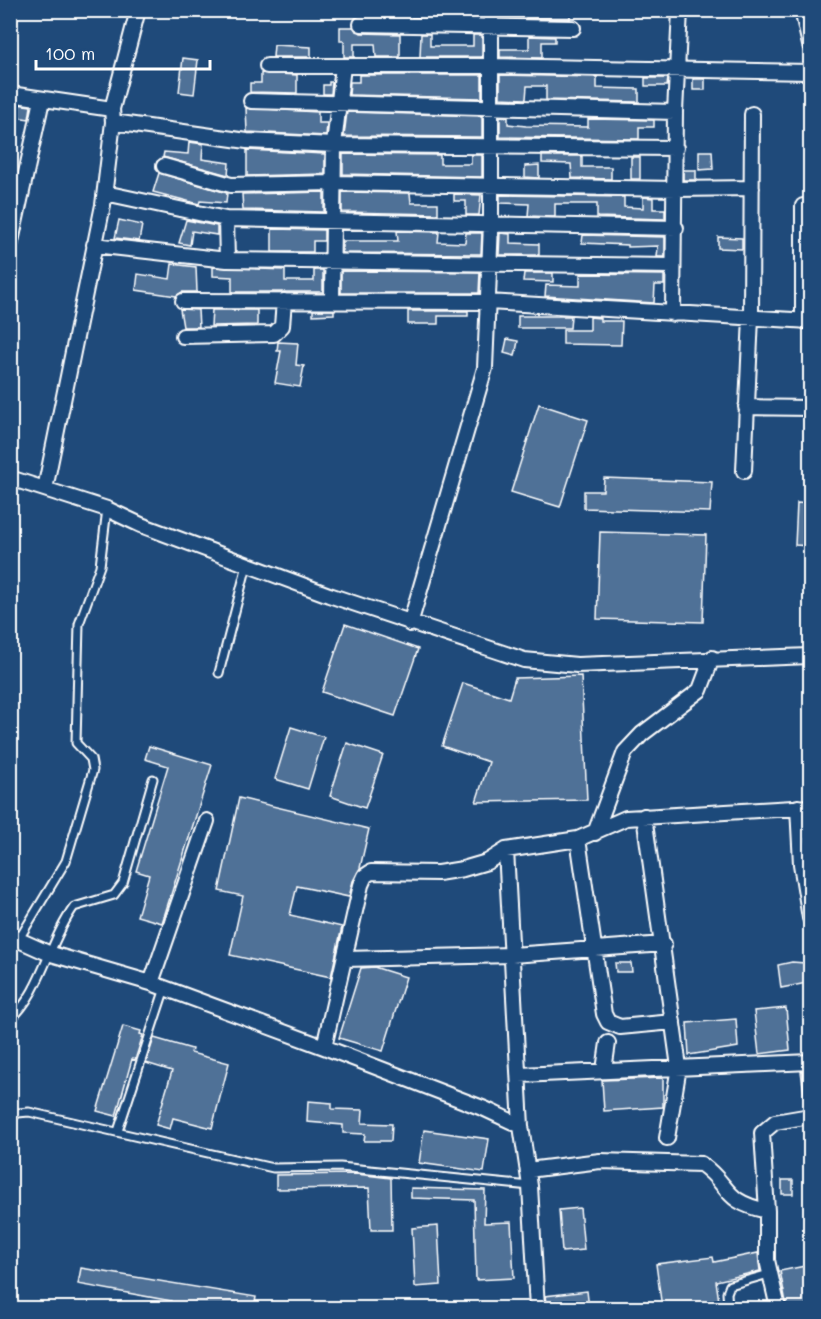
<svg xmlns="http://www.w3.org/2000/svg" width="821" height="1319" font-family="Mali,sans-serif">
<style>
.building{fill:#507197;stroke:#fff;stroke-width:1.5}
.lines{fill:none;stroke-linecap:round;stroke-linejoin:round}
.service-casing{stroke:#fff;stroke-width:11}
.minor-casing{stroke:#fff;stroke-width:18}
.service{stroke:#1f4a7a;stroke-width:7}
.minor{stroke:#1f4a7a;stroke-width:14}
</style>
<rect width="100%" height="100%" fill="#1f4a7a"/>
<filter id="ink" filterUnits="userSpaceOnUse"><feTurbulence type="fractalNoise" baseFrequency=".0167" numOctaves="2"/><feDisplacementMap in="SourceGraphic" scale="12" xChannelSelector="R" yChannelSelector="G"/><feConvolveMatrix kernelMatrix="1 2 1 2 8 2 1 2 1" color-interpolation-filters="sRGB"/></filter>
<g filter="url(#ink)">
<!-- building -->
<path class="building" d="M407 10H482V17L407 16Z
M500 10H570V19L500 18Z
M340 27H353L361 33 400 34V57H376L375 44H354V57H344V41H340Z
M421 34H430V46H473V35H482V57H420Z
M529 36 555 37V42H542V58L500 57V49H529Z
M274 45 311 47V57H273Z
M183 58 198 60 194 94 179 92Z
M261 73 297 75V93L250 92V83H261Z
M359 75H482V98L349 95 350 82H359Z
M500 75 597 77V88L639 89V102L546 100V86H527L526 99 500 98Z
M645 78H668L667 86H645Z
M693 79H705V90H693Z
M329 82H332L331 94H323V85H329Z
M10 103 31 106 29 119 10 116Z
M246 108 318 112V123H327L326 136 247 132Z
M347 112 482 116V137L344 136Z
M500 116 508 117V124L526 126 588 127V119L654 120V127H639V139L500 137Z
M189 142 203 144 202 159 229 163 228 175 163 157 164 152 188 154Z
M247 150 325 154V174L247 176Z
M699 151H712L713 169 699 170Z
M343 154 440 155V164H471V155H482V177L343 174Z
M542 156H582V167H611V179L572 178 571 164 542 163Z
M631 157H640V179H631Z
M539 165V178L525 177V166Z
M683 170H696V180H683Z
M159 173 227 193 226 203 200 201 199 204 153 192Z
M324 192V212L243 210 242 194Z
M342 192 410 193 411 203H438V214L342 212Z
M454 194 481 195 479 215H466V201H454Z
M500 195 624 197V207L643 208V197L653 198V209H665V219L597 217V204H555V217L528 216 529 204 500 203Z
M119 220 142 225 139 241 115 238Z
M186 220 217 226V235L192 231 190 245 179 243Z
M272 229 324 230V241H313V252H272Z
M397 231 439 232 438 242 465 243 466 233H482L481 254 342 253V241H398Z
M500 233 510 234V243L539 244V255H499Z
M583 235 665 237V257H657L658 246 628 247V245L582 243Z
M718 237 742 238V249L718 248Z
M172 264 196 267 197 292H182L176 296 136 290 138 274 170 279Z
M213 267 285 270V281H314V270H323V292H232V277L213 276Z
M341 271 480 272 479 293H341Z
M524 273H553V282L523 281Z
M580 274 664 275V285H655L654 303 545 296 546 285 580 286Z
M180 309 198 310 199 327H183Z
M212 310H257V325L211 326Z
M313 310H334V314L313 315Z
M408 311H468V316H438V324H408Z
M518 316H571L570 328H518Z
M590 317 600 318V321H622L621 345 563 344V330H590Z
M507 339 518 341 515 356 504 353Z
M278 342 298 343 296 365 304 366 300 387 275 383 281 351H277Z
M539 404 588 420 560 507 511 492Z
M604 478 712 482 710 512 584 508V491H603Z
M797 503 810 504V546L795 545Z
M600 532 706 535 703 622 597 619Z
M345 624 418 649 395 716 322 692Z
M581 676 587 800 476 802 489 762 442 746 463 683 509 698 515 678Z
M291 727 324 737 308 789 275 779Z
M347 743 383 755 365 808 330 796Z
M149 746 212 765 162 923 137 916 149 875 136 871 168 766 145 759Z
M239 798 369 829 360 868 353 881 349 897 297 886 290 915 342 927 331 977 230 955 243 896 219 891Z
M792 962 805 963 807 983 781 988 778 965Z
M615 963H631L632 972H616Z
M374 967 406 977 383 1051 339 1038 361 968Z
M786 1008 790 1050 759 1054 754 1011Z
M736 1019 738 1047 689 1055 687 1023Z
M123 1026 141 1031 140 1034 143 1035 135 1060 132 1059 116 1116 97 1111Z
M154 1038 192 1049 191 1053 229 1063 212 1128 173 1118 170 1129 156 1125 172 1071 146 1063Z
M801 1071H810V1099L805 1100Z
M663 1078V1107L604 1111 602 1080Z
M308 1101 332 1103V1109L363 1110 362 1123 392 1124 391 1141H364L365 1134 343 1133V1125L307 1122Z
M424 1130 489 1139 484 1172 419 1163Z
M356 1174 391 1178 392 1230H371L369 1188 276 1189V1175Z
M782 1180H793V1194H782Z
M411 1188 485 1190 484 1223 511 1222 514 1278 476 1280 474 1200 411 1198Z
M580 1208 584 1250 562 1252 559 1210Z
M438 1226 441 1285 415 1287 412 1228Z
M758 1253 760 1271 716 1281 720 1308H662L656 1264 713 1257 714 1262Z
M810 1265V1305L787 1308 780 1271Z
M81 1268 256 1297 254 1308H189L171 1305V1301L78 1284Z
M587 1291 589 1308H547L545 1296Z"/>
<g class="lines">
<defs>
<path id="service" d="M219 673 247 565
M19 939 66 861 93 770 91 759 76 743 79 624 100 566 107 509
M10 1020C42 991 48 943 74 907L114 895 123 883 153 779
M10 1118 18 1113 29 1112 273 1168 340 1167 530 1186
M118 1131 165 988
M728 1308 727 1293 730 1285 769 1274"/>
<path id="minor" d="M138 10 112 109 113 122 247 141 334 145 676 148
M802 10 810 45
M361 24 573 28
M267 66H490L810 72
M10 94 112 109
M251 101 675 112
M164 166 231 185 333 183 676 189 752 188
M105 193 226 219 676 228
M803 206V321
M226 219 227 260
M94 245 227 260 673 266
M10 246 42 100
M332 299 334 145 343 66
M183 301 489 302 810 321
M673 314 675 112 680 10
M183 336 274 334 282 326 284 301
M746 407 810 408
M744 471 751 317 752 114
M10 478 107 509 141 525 329 595 524 660 577 665 810 656
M45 489 103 205 113 122
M410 624 485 368 491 224V10
M798 807 801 864 810 918
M644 816 679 1067 667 1138
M595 833 625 752 642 734 700 690 712 658
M578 839 604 1014 608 1022 620 1027 673 1022
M506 850 521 1126 530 1186 537 1308
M10 936 48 953 151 983 324 1047 485 1109 521 1126
M345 959 512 955 664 944
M151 983 207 821
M324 1047 361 885 365 876 371 872 438 873 463 869 487 862 506 850 578 839 626 818 810 807
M604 1070 608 1043
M520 1075 810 1062
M528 1170 600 1161 701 1164C732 1186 721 1201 767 1211V1260L778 1308
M767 1211 762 1133 775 1122 810 1116"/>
</defs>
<!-- service casing -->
<use href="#service" class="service-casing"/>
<!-- minor casing -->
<use href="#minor" class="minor-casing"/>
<!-- service -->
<use href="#service" class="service"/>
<!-- minor -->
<use href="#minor" class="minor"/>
</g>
</g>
<!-- margin -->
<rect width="821" height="1319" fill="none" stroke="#1f4a7a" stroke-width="36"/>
<rect x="18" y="18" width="785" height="1283" fill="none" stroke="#fff" stroke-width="2" filter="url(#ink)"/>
<!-- scale -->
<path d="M36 60v9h174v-9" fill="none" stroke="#ffffff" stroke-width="3"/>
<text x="45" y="60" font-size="18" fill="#ffffff" stroke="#1f4a7a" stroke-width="4.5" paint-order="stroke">100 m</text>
</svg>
